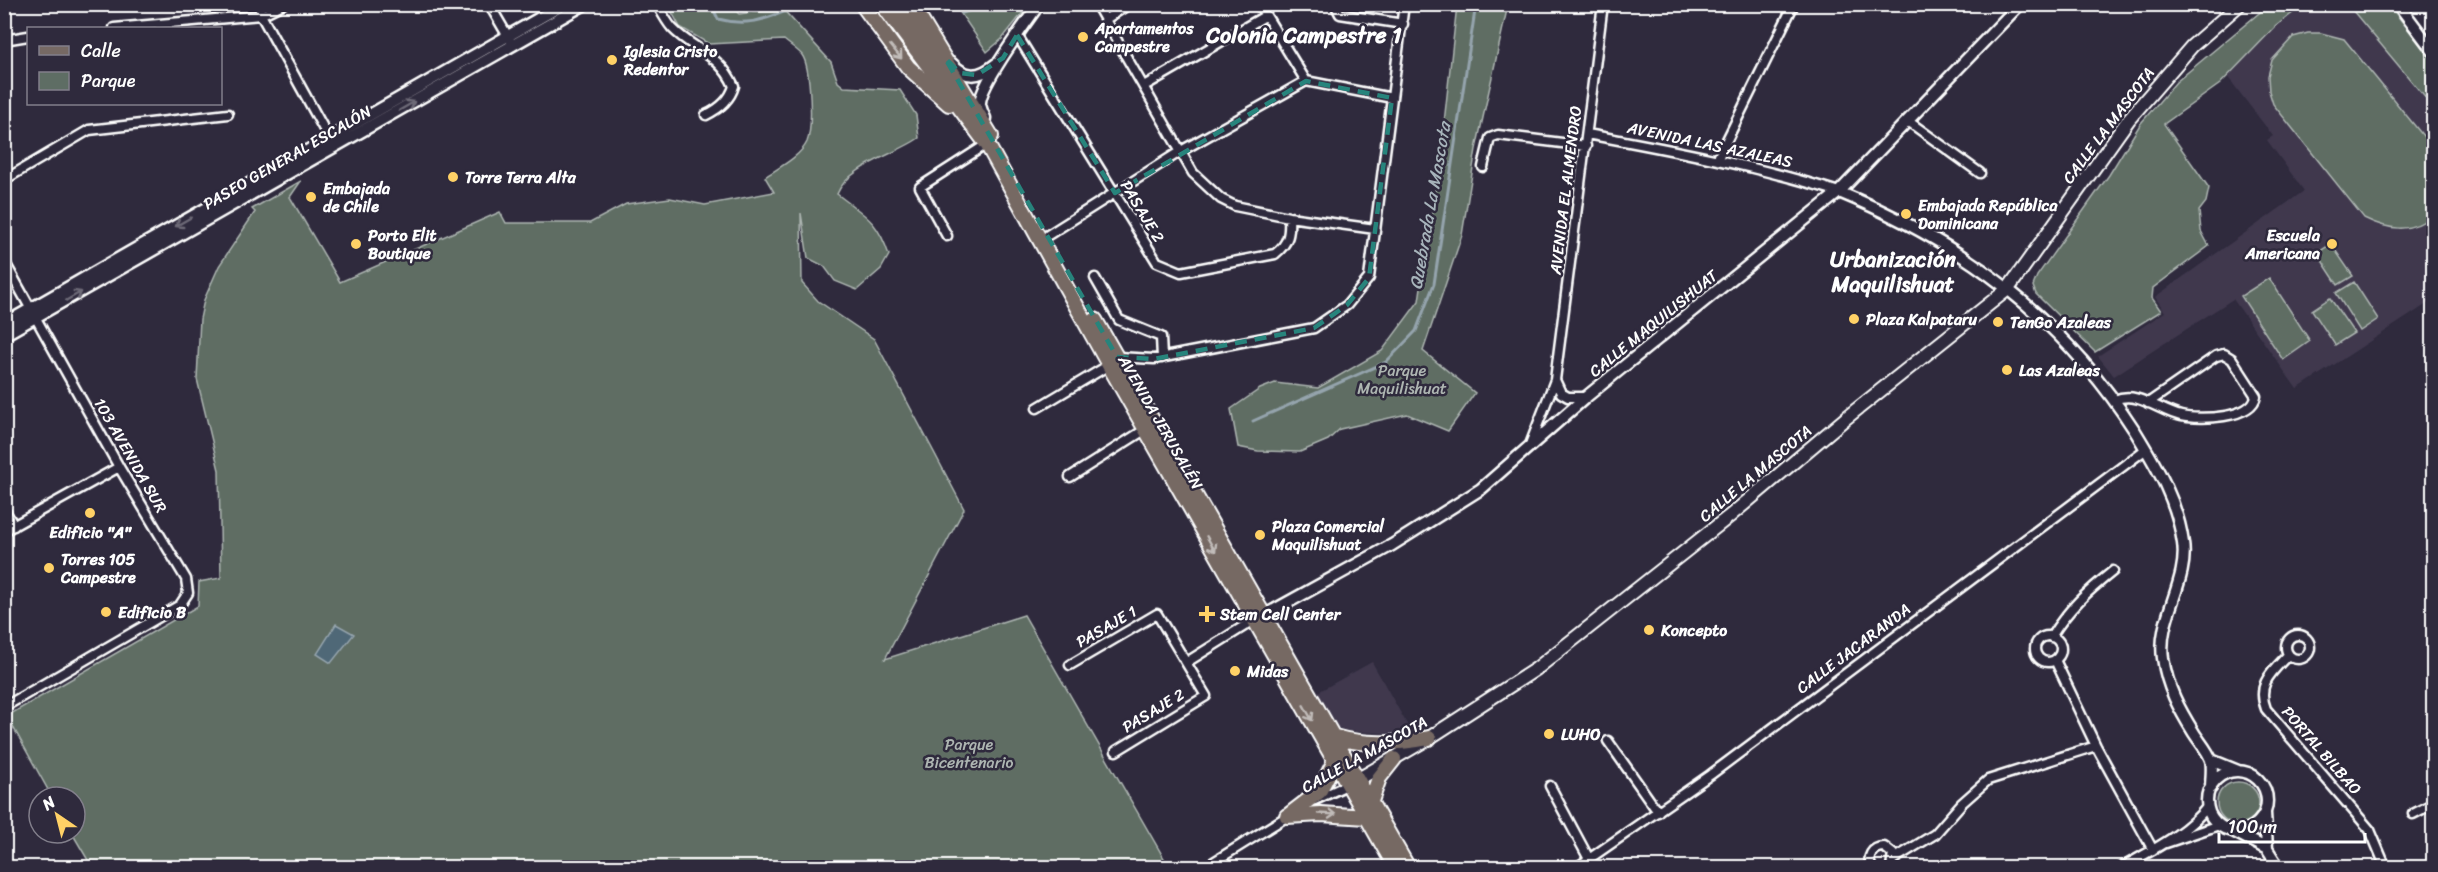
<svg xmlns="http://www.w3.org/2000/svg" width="2438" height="872" font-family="Sriracha,sans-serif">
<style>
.built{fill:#40394e}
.green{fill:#5e6d64;stroke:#aeb6b2;stroke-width:1.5}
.water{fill:#4f6877;stroke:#95a4ad;stroke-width:1.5}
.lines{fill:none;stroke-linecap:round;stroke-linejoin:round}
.stream{stroke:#95a4ad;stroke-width:3}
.minor-casing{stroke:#fff;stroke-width:13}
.tertiary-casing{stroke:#fff;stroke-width:15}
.secondary-casing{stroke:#fff;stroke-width:16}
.primary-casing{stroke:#fff;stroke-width:18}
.minor{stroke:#2f2a3d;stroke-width:8}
.tertiary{stroke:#2f2a3d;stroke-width:10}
.secondary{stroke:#2f2a3d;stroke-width:12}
.primary{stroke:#766964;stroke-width:14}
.oneway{stroke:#c1bcb9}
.oneway2{stroke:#6d6a77}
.marked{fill:none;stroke:#27847c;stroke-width:4.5;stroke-dasharray:12 8;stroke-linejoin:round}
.poi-dot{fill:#ffd166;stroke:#2f2a3d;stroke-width:2}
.labels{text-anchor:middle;stroke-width:5;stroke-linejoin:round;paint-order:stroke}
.poi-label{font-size:16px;font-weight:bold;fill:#fff;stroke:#2f2a3d;text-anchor:start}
.street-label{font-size:16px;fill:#fff;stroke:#2f2a3d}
.park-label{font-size:16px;fill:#aeb6b2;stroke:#2f2a3d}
.water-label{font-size:18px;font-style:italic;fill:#a7b4bb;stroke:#2f2a3d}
.district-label{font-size:22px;font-weight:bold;fill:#fff;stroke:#2f2a3d}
</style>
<rect width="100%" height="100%" fill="#2f2a3d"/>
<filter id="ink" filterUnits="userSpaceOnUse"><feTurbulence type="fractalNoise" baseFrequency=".0167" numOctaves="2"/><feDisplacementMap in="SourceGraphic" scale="12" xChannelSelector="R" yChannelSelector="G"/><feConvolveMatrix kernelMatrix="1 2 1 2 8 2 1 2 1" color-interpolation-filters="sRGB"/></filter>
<g filter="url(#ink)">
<!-- built -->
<path class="built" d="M2303 5H2348L2433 107V300L2297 389 2233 299 2114 376 2098 356 2165 312 2155 297 2304 191 2267 140 2273 136 2227 76 2276 26Z
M1372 662 1413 735 1348 731 1336 727 1318 692Z"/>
<!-- green -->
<path class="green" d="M2270 4 2303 5 2276 26 2220 84 2164 124 2209 188 2206 202 2199 211 2201 231 2209 246 2153 288 2152 298 2161 311 2095 352 2036 294 2033 286 2037 276 2109 175 2141 123 2176 82Z
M668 5H730L739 14 767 10 779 5 831 62 838 82 844 87 900 90 916 115 919 138C895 155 848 166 837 194 865 216 877 219 889 255L881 269 857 290 835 281 824 266 808 258 801 213 802 283 818 301 874 339 964 509 885 659 1024 615 1169 867H92L72 833H75V797H52L7 716 198 606 199 582 221 578 219 470 197 379 200 319 204 300 219 266 255 212 252 209 301 181 290 197 340 282 500 212 506 223H590L626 204 670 198 705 205 774 192 765 177C778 168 800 157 807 142 813 128 811 67 802 55 798 50 790 45 784 40L709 44 680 27Z
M955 5H1029L1002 39 987 52Z
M1457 5H1508L1476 149 1462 235 1423 351 1475 393 1448 431 1407 414 1340 429 1328 440 1300 452 1258 451 1238 447 1231 409 1260 389 1275 383 1318 388 1382 351 1419 301 1441 150Z
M2348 5H2389L2433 61V107Z
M2308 33H2321L2344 39 2433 148V215C2411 234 2388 230 2364 218L2273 104 2269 91 2268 76 2272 60 2293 37Z
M2331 244 2353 276 2338 285 2317 253Z
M2269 278 2310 341 2283 360 2241 296Z
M2354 282 2378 319 2360 331 2336 293Z
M2330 298 2354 333 2335 345 2312 310Z
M2217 803a21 21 0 1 1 42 0a21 21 0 1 1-42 0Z"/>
<!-- water -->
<path class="water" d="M336 624 354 634 331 663 317 654Z"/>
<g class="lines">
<!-- stream -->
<path class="stream" d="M711 4 718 19C744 26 761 21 786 11
M962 13 990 4
M1253 421 1386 362 1416 331 1434 284 1476 4"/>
<defs>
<path id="minor" d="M259 4 261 15 331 142
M489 4 510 40
M657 4C662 13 666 21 672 28 694 51 719 53 734 86 730 100 719 109 706 115
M1096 4 1193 173 1221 199 1235 206 1289 217 1375 229
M1259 4 1306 81 1392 98
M1335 4 1340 14 1403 24
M1106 19 1129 4
M114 28 261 15 283 4
M1017 35 1157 262 1181 272 1275 254C1289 243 1290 233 1289 217
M4 40 28 36
M1144 86 1265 16
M1908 121 1980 173
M1587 134C1673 150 1757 166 1839 192
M1718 158 1794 4
M1483 167 1490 138 1498 135 1586 146
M4 180 89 130 228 114
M1048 235 1181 151 1306 81
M947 236 920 187 987 144
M4 261 119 467 186 579 188 593 180 605 4 707
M1095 278 1119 320 1161 337 1162 358
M1117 357 1154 359 1314 328 1347 305 1369 278 1404 4
M1555 380 1561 393 1568 397H1586
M2115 400C2137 390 2159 411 2181 416 2199 420 2252 419 2256 396L2232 359 2224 354 2216 356 2148 403
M1037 408 1109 365
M1531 442 1555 380 1603 4
M1070 477 1146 429
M4 509 14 526
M4 531 119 467
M2286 647a12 12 0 1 1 24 0a12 12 0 1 1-24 0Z
M2035 649a13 13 0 1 1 26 0a13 13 0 1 1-26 0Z
M2051 637C2068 609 2088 591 2113 571
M2288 655C2272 672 2256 684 2266 709L2370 830 2386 868
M2055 660 2096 746 2153 850
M1187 662 1254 620
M1070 665 1157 614 1206 696 1116 751
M1608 741 1658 812
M1550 786 1589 859
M1315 800 1349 784
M2413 814 2434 803
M2166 843 2219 825
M1894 859 1935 834 1962 803 1988 780 2096 746
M4 862 8 868
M1204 868 1291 814
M1576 868 1710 775 2146 449
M1872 868C1866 857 1872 847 1884 847L1893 854 1891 868
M2121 868C2152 850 2186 834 2208 806"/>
<path id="tertiary" d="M2398 4 2434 52
M951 63C966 79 979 78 996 64
M985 118C983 114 981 109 980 105 978 87 1027 21 1039 4
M1839 192C1963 243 2062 317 2135 431 2157 467 2177 500 2183 543 2189 581 2157 619 2163 658 2167 687 2179 709 2194 733 2199 741 2208 751 2211 760 2213 768 2211 779 2211 788
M4 324 564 4
M4 335 585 4
M1265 615 1392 545 1481 489 1586 397 1839 192 2020 4
M2211 760 2238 771
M2207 801a30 30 0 1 1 60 0a30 30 0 1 1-60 0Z
M2265 813 2267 849 2279 868
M2233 831 2267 849"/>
<path id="secondary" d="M1350 784 1429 738 1536 669 1731 515 1846 418 2008 289 2129 119 2192 46 2240 4"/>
<path id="primary" d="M862 4 908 67 949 104
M882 4 987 144 1109 365 1396 868
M899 4 953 86
M911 4 991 136
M1095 320 1408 868
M1335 737C1364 746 1400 744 1429 738
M1371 801 1379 778 1394 759
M1289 815 1319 792 1335 761
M1287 816 1321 814 1367 817"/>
</defs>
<!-- minor casing -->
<use href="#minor" class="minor-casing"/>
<!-- tertiary casing -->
<use href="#tertiary" class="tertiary-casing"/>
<!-- secondary casing -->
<use href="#secondary" class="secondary-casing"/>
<!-- primary casing -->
<use href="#primary" class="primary-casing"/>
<!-- minor -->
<use href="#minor" class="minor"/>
<!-- tertiary -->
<use href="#tertiary" class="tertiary"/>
<!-- secondary -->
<use href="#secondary" class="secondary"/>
<!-- primary -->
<use href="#primary" class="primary"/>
</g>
<!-- one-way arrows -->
<defs><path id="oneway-shaft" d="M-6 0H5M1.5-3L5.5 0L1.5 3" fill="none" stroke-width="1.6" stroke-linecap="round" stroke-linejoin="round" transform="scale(1.5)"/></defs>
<g class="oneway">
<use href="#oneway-shaft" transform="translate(896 52) rotate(51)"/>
<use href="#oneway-shaft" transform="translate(1211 544) rotate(60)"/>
<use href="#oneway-shaft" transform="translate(1308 713) rotate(60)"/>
<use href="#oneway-shaft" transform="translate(1327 814) rotate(3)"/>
</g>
<g class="oneway2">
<use href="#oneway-shaft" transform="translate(407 106) rotate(-30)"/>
<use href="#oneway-shaft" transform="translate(183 222) rotate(150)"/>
<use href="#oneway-shaft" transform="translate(74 296) rotate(-30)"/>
</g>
</g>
<!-- marked area -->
<path class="marked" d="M1017 35 1115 193 1306 81 1392 98 1369 278 1347 305 1314 328 1154 359 1117 357 945 58 960 73 977 75 1003 58Z"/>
<!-- markers -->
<g class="poi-dot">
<circle cx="1083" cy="37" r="6"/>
<circle cx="612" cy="60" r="6"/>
<circle cx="453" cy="177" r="6"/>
<circle cx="311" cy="197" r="6"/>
<circle cx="1906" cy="214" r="6"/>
<circle cx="356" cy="244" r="6"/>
<circle cx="2332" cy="244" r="6"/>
<circle cx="1854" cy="319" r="6"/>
<circle cx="1998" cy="322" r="6"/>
<circle cx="2007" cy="370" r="6"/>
<circle cx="90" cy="513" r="6"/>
<circle cx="1260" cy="535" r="6"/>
<circle cx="49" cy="568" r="6"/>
<circle cx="106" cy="612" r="6"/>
<path d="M1204 605h6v6h6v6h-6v6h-6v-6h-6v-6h6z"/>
<circle cx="1649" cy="630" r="6"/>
<circle cx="1235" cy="671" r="6"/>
<circle cx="1549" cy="734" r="6"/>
</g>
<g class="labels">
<!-- poi labels -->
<g class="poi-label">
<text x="1095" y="34">Apartamentos<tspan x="1095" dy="18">Campestre</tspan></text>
<text x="624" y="57">Iglesia Cristo<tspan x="624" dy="18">Redentor</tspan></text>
<text x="465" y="183">Torre Terra Alta</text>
<text x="323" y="194">Embajada<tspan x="323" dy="18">de Chile</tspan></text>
<text x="1918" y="211">Embajada República<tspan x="1918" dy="18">Dominicana</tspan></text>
<text x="368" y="241">Porto Elit<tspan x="368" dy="18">Boutique</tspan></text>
<text x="2320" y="241" text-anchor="end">Escuela<tspan x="2320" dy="18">Americana</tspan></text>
<text x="1866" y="325">Plaza Kalpataru</text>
<text x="2010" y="328">TenGo Azaleas</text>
<text x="2019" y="376">Las Azaleas</text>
<text x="1272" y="532">Plaza Comercial<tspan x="1272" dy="18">Maquilishuat</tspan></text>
<text x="90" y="538" text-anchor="middle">Edificio "A"</text>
<text x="61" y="565">Torres 105<tspan x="61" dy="18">Campestre</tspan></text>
<text x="118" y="618">Edificio B</text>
<text x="1220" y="620">Stem Cell Center</text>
<text x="1661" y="636">Koncepto</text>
<text x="1247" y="677">Midas</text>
<text x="1561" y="740">LUHO</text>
</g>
<!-- street labels -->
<g class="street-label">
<text transform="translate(2108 125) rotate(-53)" y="6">CALLE LA MASCOTA</text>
<text transform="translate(1710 144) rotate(12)" y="6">AVENIDA LAS AZALEAS</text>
<text transform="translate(287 157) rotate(-30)" y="6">PASEO GENERAL ESCALÓN</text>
<text transform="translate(1565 190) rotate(-83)" y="6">AVENIDA EL ALMENDRO</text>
<text transform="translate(1143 211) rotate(59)" y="6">PASAJE 2</text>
<text transform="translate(1653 323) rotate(-39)" y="6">CALLE MAQUILISHUAT</text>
<text transform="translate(1161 422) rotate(60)" y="6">AVENIDA JERUSALÉN</text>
<text transform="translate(131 455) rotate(60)" y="6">103 AVENIDA SUR</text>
<text transform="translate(1755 473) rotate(-40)" y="6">CALLE LA MASCOTA</text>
<text transform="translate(1106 626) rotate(-30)" y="6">PASAJE 1</text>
<text transform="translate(1853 648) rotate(-37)" y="6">CALLE JACARANDA</text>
<text transform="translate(1153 710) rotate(-31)" y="6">PASAJE 2</text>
<text transform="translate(2322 750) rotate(49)" y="6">PORTAL BILBAO</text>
<text transform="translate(1364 754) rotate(-29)" y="6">CALLE LA MASCOTA</text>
</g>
<!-- park labels -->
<g class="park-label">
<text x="1402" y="376">Parque<tspan x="1402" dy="18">Maquilishuat</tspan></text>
<text x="969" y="750">Parque<tspan x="969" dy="18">Bicentenario</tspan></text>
</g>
<!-- water labels -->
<g class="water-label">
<text transform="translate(1430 206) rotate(-80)" y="6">Quebrada La Mascota</text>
</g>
<!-- district labels -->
<g class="district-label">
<text x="1304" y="43">Colonia Campestre 1</text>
<text x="1893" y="267">Urbanización<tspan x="1893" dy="25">Maquilishuat</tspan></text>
</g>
</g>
<!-- margin -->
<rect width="2438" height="872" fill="none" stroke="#2f2a3d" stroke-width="24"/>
<rect x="12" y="12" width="2414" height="848" fill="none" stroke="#fff" stroke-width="2" filter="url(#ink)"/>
<!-- legend -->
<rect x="27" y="27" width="195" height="78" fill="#2f2a3d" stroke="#827f8b" stroke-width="1.5"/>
<rect x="39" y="46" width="30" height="9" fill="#766964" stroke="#827f8b" stroke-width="1.5"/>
<text x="81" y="57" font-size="18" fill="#ffffff">Calle</text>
<rect x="39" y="72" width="30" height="18" fill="#5e6d64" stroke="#827f8b" stroke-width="1.5"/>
<text x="81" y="87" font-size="18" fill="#ffffff">Parque</text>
<!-- north arrow -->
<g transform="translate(57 815) rotate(325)"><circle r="28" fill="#2f2a3d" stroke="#827f8b" stroke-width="1.5"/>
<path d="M0-4.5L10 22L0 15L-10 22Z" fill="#ffd166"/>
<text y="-9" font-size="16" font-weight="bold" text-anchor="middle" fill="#ffffff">N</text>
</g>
<!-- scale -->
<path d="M2219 833v9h146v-9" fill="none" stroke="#ffffff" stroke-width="3"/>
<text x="2228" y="833" font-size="18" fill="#ffffff" stroke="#2f2a3d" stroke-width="4.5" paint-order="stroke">100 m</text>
</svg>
